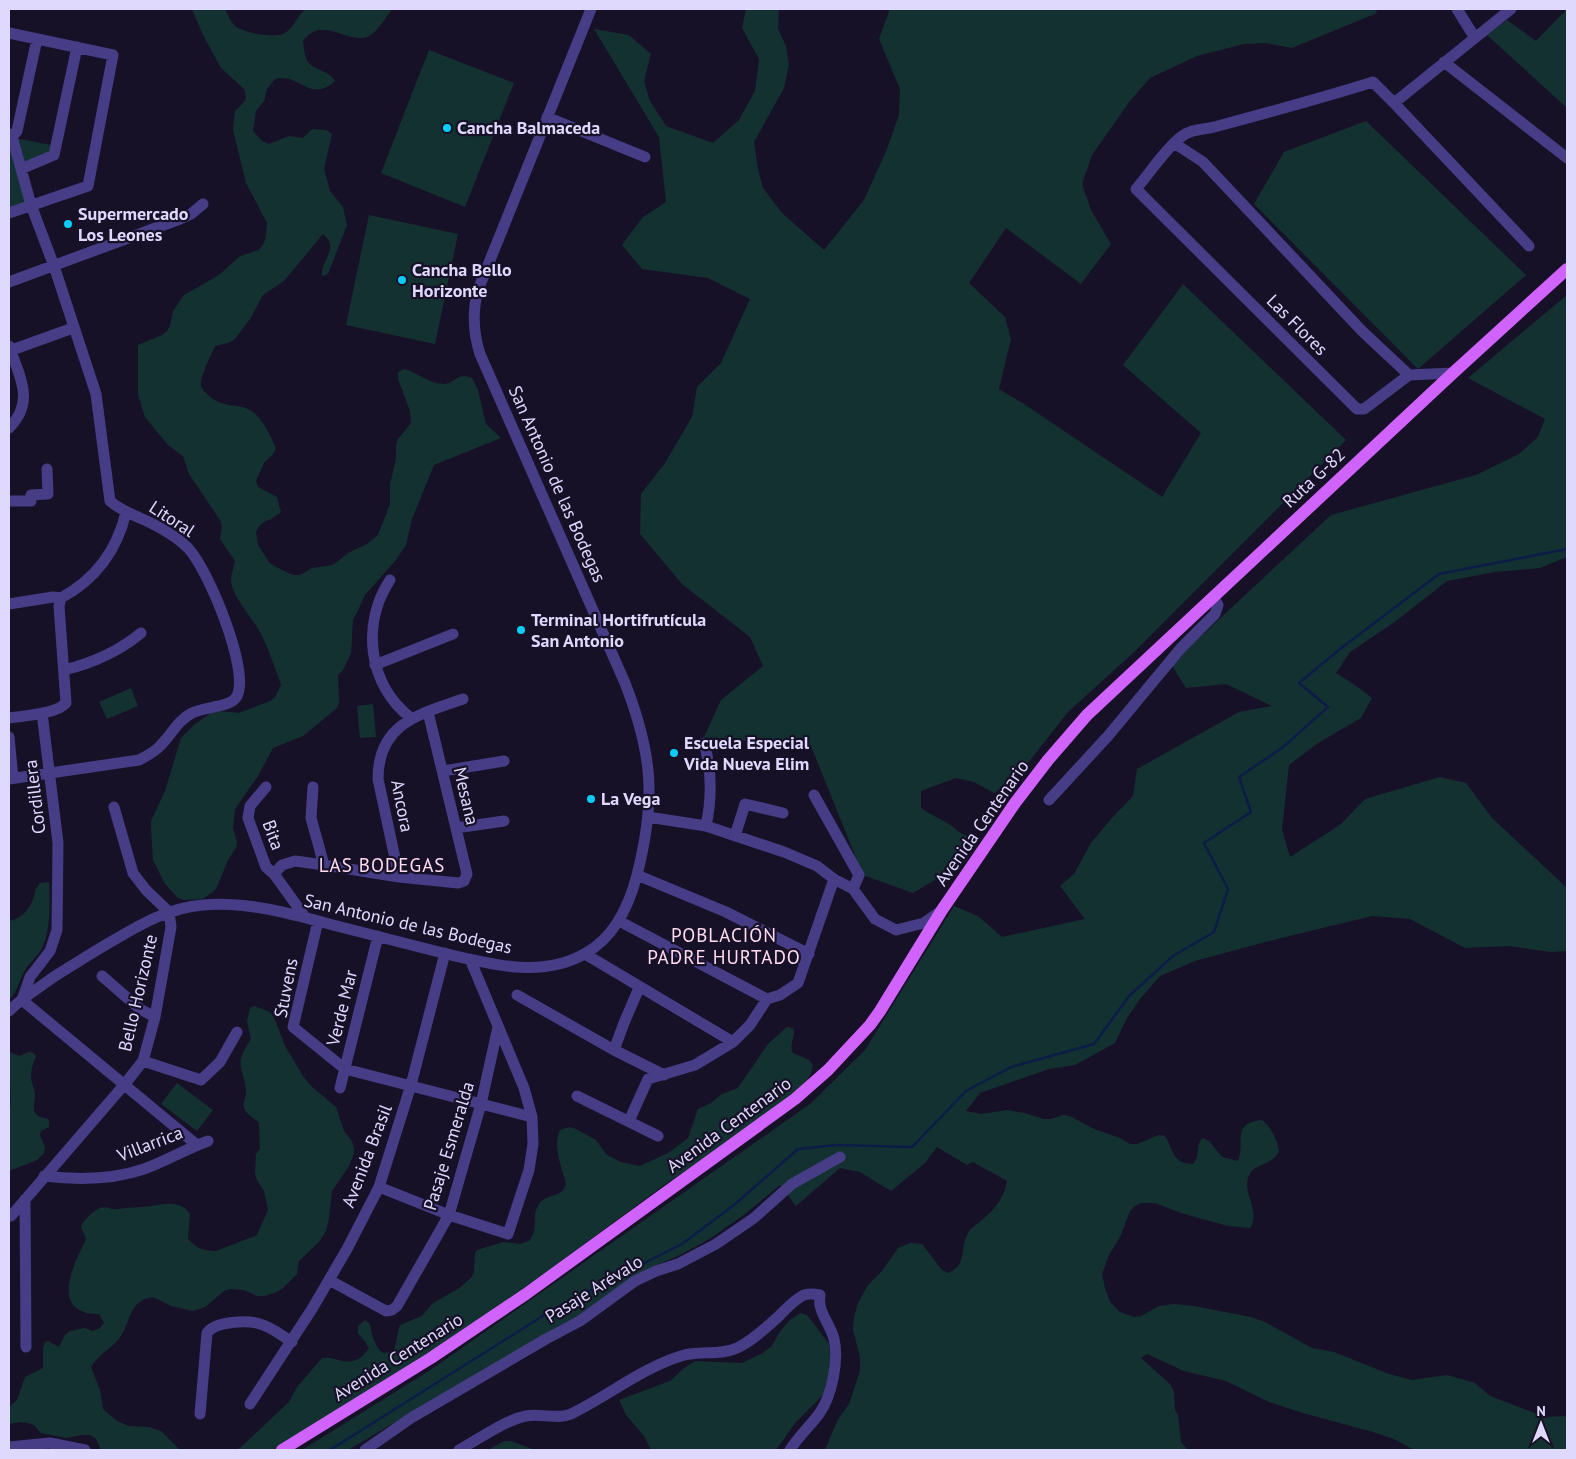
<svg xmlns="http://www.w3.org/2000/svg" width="1576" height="1459" font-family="'PT Sans',sans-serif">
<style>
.green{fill:#143132}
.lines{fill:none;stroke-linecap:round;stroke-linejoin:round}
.stream{stroke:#0c1c46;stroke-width:2.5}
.minor{stroke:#463d86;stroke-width:11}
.major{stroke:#d063fb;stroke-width:12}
.poi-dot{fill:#0accf9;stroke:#171128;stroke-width:2}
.labels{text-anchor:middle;stroke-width:4.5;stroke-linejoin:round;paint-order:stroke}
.poi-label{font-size:18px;font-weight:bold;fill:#e0d9fe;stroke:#171128;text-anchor:start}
.street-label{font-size:18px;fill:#e0d9fe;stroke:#171128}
.neighbourhood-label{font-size:19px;letter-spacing:1px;fill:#fedbee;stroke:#171128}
</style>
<rect width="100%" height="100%" fill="#171128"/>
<!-- green -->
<path class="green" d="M192 9H225C228 15 230 21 235 26 244 33 275 39 285 33 295 27 297 15 306 9H392C386 17 380 28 372 34 352 50 324 12 303 41 304 47 304 53 306 58 310 71 327 68 335 81 309 104 300 72 275 79L267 89 264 101 256 111 253 131 262 141 269 144 289 136 303 138 312 129 326 130 332 134 324 169 330 191 343 207 347 225 328 274 322 276C320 260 341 249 323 234L284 281 263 295 250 319 234 340 228 343 215 346C212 354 199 378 201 386 202 389 205 392 208 395 224 410 240 402 253 412 263 419 271 437 276 448L274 453 264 463 256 481 258 487 277 497 281 512 271 519 264 522 259 526 256 532 258 545 269 562 274 566 293 575H300L312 568 333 565 348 553 367 544 378 535 390 504V484L396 459V445L398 439 411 423 410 411 398 379V372L404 369C417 372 429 384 444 384 456 384 455 372 472 378L478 390 486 424 501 438 434 465 412 519 406 545 395 561 365 595 359 608 353 620 351 653 343 670 338 675 339 702 337 708 303 736 273 748 258 776 235 809 233 828 237 842 236 848 228 860 217 887 213 892 202 899 184 900 178 898 165 884 153 860 151 828V821L165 791 181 738 195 724 211 713 219 711 239 713 270 701 275 697 281 685C275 668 269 650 261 634 253 618 232 597 231 580 231 574 234 567 235 561L220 539 222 526 220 520 189 474 183 456 168 445 145 417 138 395V345L162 335 167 331 170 326 173 311 184 295 219 275 240 256 259 250 264 243 266 236 267 223 246 183 233 130 235 111 245 101 246 96 244 89 221 68 203 35Z
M746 9H779L778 29 786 46 789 65 784 88 754 142 758 169 763 188 782 213 824 250 864 200 887 149 899 115 900 89 879 39 890 9H1375L1377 13 1292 48 1266 43 1244 44 1197 56 1150 78 1130 101 1092 155 1082 184 1091 210 1111 244 1081 284 1006 228 969 283 1005 317 1011 339 999 389 1024 404 1162 497 1201 433 1123 365 1183 284 1346 440 1132 654 1068 712 1013 782 994 793 974 782 956 778 921 791V808C930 815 940 818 949 824 960 832 960 834 973 838L936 879 913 893 863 875 811 746 704 737 721 700 763 666 750 637 682 584 640 534 641 494 665 463 692 417 697 387 721 363 750 299 708 278 642 269 622 245 643 217 666 202 659 137 594 29 629 35 651 54 644 81 650 101 666 126 713 143 739 120 755 91 759 59 742 28Z
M1567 9V108L1487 35 1507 20 1536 41Z
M429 50 514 83 465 207 381 173Z
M1366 121 1526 275 1418 369 1254 204 1284 152Z
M9 137 51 145 49 153 16 166 27 203 9 208Z
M369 215 458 234 435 344 346 325Z
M1567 295V557L1540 568 1495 572 1447 581 1396 621 1350 652 1336 673 1358 687 1372 698 1361 718 1318 743 1289 765 1282 830 1290 857 1341 824 1365 799 1440 777 1466 783 1492 818 1567 888V951L1551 952 1508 946 1465 948 1410 919 1372 916 1265 942 1195 961 1160 976 1140 999 1127 1018 1115 1043 1075 1065 1049 1069 980 1093 966 1111 981 1114 1007 1110 1024 1113 1044 1119H1051L1063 1115 1070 1116 1094 1129 1120 1138 1130 1144H1137L1159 1135 1165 1136C1174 1150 1172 1164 1193 1164 1201 1155 1195 1147 1202 1138L1209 1141 1222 1157 1238 1161C1246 1141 1230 1124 1262 1120 1271 1127 1277 1139 1279 1151 1271 1168 1254 1161 1248 1178 1243 1195 1261 1211 1250 1228L1228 1226 1181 1213 1155 1203H1141L1135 1206 1130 1211 1120 1237 1109 1255 1102 1274 1105 1288 1110 1302 1120 1312 1134 1317 1141 1316 1159 1306 1173 1304 1194 1306 1251 1317 1265 1322 1312 1348 1334 1352 1389 1374 1412 1380 1447 1375 1475 1383 1490 1396 1545 1417 1567 1416V1450H1414L1394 1439 1373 1432 1303 1413 1269 1402 1226 1381 1184 1371 1147 1354 1141 1358 1171 1385 1174 1392 1175 1410 1178 1415 1181 1442 1188 1450H825L838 1419 849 1404 860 1371V1357L853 1330 854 1317 858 1303 868 1285 882 1271 898 1248 910 1243 922 1244 942 1270 948 1273C968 1265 959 1249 968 1233 971 1227 977 1225 982 1220 994 1210 1005 1197 1007 1181L973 1162 967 1165 937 1147 925 1163 891 1191 860 1172 840 1168 796 1206 780 1185 745 1214 711 1238 680 1255 652 1267 581 1315 542 1336 348 1450H302L429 1371 810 1104 865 1050 954 906 978 916 1002 937 1085 919 1060 886 1074 874 1091 843 1111 819 1133 796 1137 769 1239 712 1272 706 1226 684 1186 688 1171 664 1331 515 1476 475 1519 454 1538 437 1545 419 1468 378Z
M131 688 138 706 107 719 99 702Z
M373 704 376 737 360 738 357 706Z
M49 882C50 903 51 929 42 948 38 956 30 962 25 970 19 980 18 991 9 1000V921C20 919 29 911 33 899 35 893 35 889 40 883Z
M254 1006 270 1012 275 1020 285 1046 303 1076 311 1086 336 1107 344 1131 352 1141 354 1148V1153L349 1166 332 1191 329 1218 326 1231 319 1242 299 1261 297 1274 283 1288 277 1292 264 1296H257L244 1290 230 1289 224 1291 205 1307 193 1311 171 1306 153 1297C126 1301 132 1324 118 1340 109 1350 98 1355 91 1367L100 1390 103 1409 117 1421 129 1426 149 1427 161 1431 180 1450H101L96 1439 90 1435H83L66 1438 41 1433 34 1425 28 1423 20 1422 9 1424V1407L17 1400 25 1377 43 1368V1348L45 1342 48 1341 59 1347 65 1335 70 1331 85 1328 93 1331 100 1328 104 1323 99 1314C94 1314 88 1314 84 1312 53 1301 77 1259 86 1239L81 1227C84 1219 92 1212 100 1208 107 1205 112 1211 119 1209 127 1207 134 1208 142 1207 159 1206 179 1197 190 1214L188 1239C196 1248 205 1251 216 1251L257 1235 268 1210 264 1191 257 1180 255 1173 256 1154 260 1149 259 1123C255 1118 248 1116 245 1110 241 1103 247 1098 246 1091 243 1064 233 1066 251 1039L247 1021 250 1008Z
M787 1027 793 1028C797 1036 788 1044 793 1053L809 1060 813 1065 811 1074 805 1083 789 1097 720 1148 667 1183 538 1278 428 1354 273 1450H235L240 1448 289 1402 297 1387 322 1358C337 1356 345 1367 360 1358 363 1356 365 1352 369 1349L366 1343 358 1333V1326L365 1320 370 1324C372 1335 374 1346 383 1353L392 1352C398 1343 396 1335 400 1325L422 1316 433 1303 458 1289 471 1278 474 1272 475 1253 477 1250 503 1242 520 1244 529 1241C540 1227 530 1218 539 1204 548 1192 562 1199 566 1184 562 1168 552 1145 560 1130L569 1127 576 1129 596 1140 606 1154 611 1157 621 1162 640 1166 668 1153 688 1138 698 1109 711 1103 722 1094 738 1088 768 1044Z
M10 1052 19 1056 29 1052 34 1053 36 1056C33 1064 29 1074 32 1083 33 1087 35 1090 35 1095 35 1101 32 1109 36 1114 38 1118 45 1117 49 1120V1127L41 1131 40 1135 45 1147 44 1153 37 1160 9 1171V1117L11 1101 9 1053Z
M177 1083 213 1110 197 1131 161 1104Z
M800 1313 807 1315 829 1344 833 1377 824 1394 796 1422 776 1450H651L644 1436 626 1415 619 1400 670 1381 684 1368 695 1361 742 1363 761 1354 771 1347 781 1330 790 1320Z
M504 1441H511L535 1450H488Z"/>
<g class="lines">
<!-- stream -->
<path class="stream" d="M330 1450 557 1307 682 1244 734 1205 798 1149 836 1145 912 1147 966 1091 1011 1067 1094 1044 1129 996 1173 956 1214 932 1228 889 1204 843 1251 812 1239 777 1282 748 1328 707 1299 683 1340 649 1439 574 1567 549"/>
<!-- minor -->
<path class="minor" d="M1457 9 1475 38
M9 33 113 55 88 186 9 213
M1444 62 1567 158
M1394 103 1529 246
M547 117 645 157
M9 134 13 140 31 205 54 266 96 394 110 501C119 509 129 513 140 518 156 525 175 535 188 548 208 569 250 670 237 696 231 708 205 706 192 713 178 720 172 734 161 745 155 752 147 756 139 760L9 779
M12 137 17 131 37 39
M1174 143 1203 162 1362 331 1409 375
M21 169 54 155 77 47
M9 282 180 219 191 214 203 204
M9 346C19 376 36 401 9 428
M9 351 73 328
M1453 373 1409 375 1364 409H1357L1136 189C1150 173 1165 149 1181 137 1192 128 1205 130 1218 126 1270 112 1322 98 1373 82L1394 103 1511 9
M9 501H31V495L48 494 47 469
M390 580C361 624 368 685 411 718
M61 598C96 579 117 551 126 512
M9 604 53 597 61 598
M375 665 453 634
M64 670C93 663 118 652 141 633
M9 718C23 716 57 714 66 703L59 606 61 598
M9 737 13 778
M704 743C712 771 712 798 706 826
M443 771 504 761
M266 787 250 806 248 818 266 867 274 874 305 917
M313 787 311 818 324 865
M814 795 859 875 853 889
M1049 800 1108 736 1181 648 1215 614 1218 605 1213 597
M648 817 706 826 784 852 817 866 834 879 853 889 875 919 896 930 924 923 941 911
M456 828 504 821
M735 836 745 804 783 813
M274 874 282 865 295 861 324 865 399 877 458 883 464 881 467 874 428 712
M637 875 726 912 809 954
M399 877 378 779C378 723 420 714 463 699
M318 921 293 1027 345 1069 532 1117
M619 921 767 999
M585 954 733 1042
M102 976 140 1009 155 1017
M517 995 614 1050 664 1075
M22 1000 30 977 50 951 57 930 58 843 42 713
M22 1000 197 1145
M9 1011C21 998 38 989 52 978 73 965 93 952 114 940 143 923 169 908 203 905 247 901 292 914 333 925 369 934 404 943 439 952 486 963 541 980 586 953 614 937 629 906 637 875 656 800 653 755 625 683L480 354C473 332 472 312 478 290L591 9
M614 1050 624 1023 639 988
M143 1061 201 1080 220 1062 237 1032
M340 1088 378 936
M577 1096 658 1136
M629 1121 648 1079 695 1065 733 1042 750 1025 767 999 780 995 798 983 834 879
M44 1176C77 1180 112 1180 144 1169 166 1161 186 1149 208 1141
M379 1187 449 1215 508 1234 529 1170 533 1144 532 1117 524 1088 470 959
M25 1199 26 1347
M11 1216 124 1085 143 1061 155 1017 171 927 169 912 146 890 133 873 114 807
M329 1280 386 1311 392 1310 397 1306 449 1215 481 1104 498 1027
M250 1404 312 1309 347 1249 379 1187 411 1085 445 953
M200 1414 207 1333C215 1321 248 1320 260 1324 272 1327 282 1336 292 1342
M9 1447 50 1443 85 1450
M365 1450 411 1418 546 1339 580 1321 635 1281 656 1271 678 1264 716 1244 754 1218 792 1184 840 1157
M459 1450C479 1439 505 1420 526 1416 542 1413 557 1420 571 1414 608 1396 642 1368 681 1356 700 1350 719 1356 737 1348 752 1341 767 1327 779 1316 786 1309 793 1301 802 1296 807 1293 815 1294 820 1295 817 1312 830 1323 834 1339 839 1360 832 1396 819 1414 810 1426 798 1437 790 1450"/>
<!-- major -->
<path class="major" d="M282 1450 431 1358 526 1294 795 1099 828 1070 870 1025 880 1011 942 910 1015 803 1048 760 1087 715 1453 373 1567 269"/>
</g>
<!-- markers -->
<g class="poi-dot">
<circle cx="447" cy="128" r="5"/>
<circle cx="68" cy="224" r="5"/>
<circle cx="402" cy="280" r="5"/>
<circle cx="521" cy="630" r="5"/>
<circle cx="674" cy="753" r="5"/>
<circle cx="591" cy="799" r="5"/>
</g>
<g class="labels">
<!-- poi labels -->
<g class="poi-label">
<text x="457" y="134">Cancha Balmaceda</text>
<text x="78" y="220">Supermercado<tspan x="78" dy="21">Los Leones</tspan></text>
<text x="412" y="276">Cancha Bello<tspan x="412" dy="21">Horizonte</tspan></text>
<text x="531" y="626">Terminal Hortifrutícula<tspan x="531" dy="21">San Antonio</tspan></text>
<text x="684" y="749">Escuela Especial<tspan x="684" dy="21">Vida Nueva Elim</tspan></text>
<text x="601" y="805">La Vega</text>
</g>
<!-- street labels -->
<g class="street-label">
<text transform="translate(1297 325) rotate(45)" y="6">Las Flores</text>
<text transform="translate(1314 478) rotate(-43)" y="6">Ruta G-82</text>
<text transform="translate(557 484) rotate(66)" y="6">San Antonio de las Bodegas</text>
<text transform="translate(172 519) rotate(33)" y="6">Litoral</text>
<text transform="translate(466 796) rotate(77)" y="6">Mesana</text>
<text transform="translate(35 797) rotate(-97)" y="6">Cordillera</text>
<text transform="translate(402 806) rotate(79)" y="6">Ancora</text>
<text transform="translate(982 823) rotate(-55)" y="6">Avenida Centenario</text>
<text transform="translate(273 835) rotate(70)" y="6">Bita</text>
<text transform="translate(408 924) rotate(13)" y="6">San Antonio de las Bodegas</text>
<text transform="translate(286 988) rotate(-79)" y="6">Stuvens</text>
<text transform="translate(138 993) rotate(-77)" y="6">Bello Horizonte</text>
<text transform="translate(342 1008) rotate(-76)" y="6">Verde Mar</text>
<text transform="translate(729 1125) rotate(-36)" y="6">Avenida Centenario</text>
<text transform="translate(150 1144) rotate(-21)" y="6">Villarrica</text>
<text transform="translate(449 1146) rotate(-73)" y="6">Pasaje Esmeralda</text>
<text transform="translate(367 1156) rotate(-69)" y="6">Avenida Brasil</text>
<text transform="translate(594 1289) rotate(-32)" y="6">Pasaje Arévalo</text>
<text transform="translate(398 1357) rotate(-32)" y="6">Avenida Centenario</text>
</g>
<!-- neighbourhood labels -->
<g class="neighbourhood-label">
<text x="382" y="872">LAS BODEGAS</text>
<text x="724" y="942">POBLACIÓN<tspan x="724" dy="22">PADRE HURTADO</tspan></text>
</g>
</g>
<!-- border -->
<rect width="1576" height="1459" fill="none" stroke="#e0d9fe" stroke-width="20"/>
<!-- north arrow -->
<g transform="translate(1541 1424)" stroke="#171128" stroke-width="4" paint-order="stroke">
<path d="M0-4L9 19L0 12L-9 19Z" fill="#e0d9fe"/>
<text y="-8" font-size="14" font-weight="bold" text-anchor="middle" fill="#e0d9fe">N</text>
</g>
</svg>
